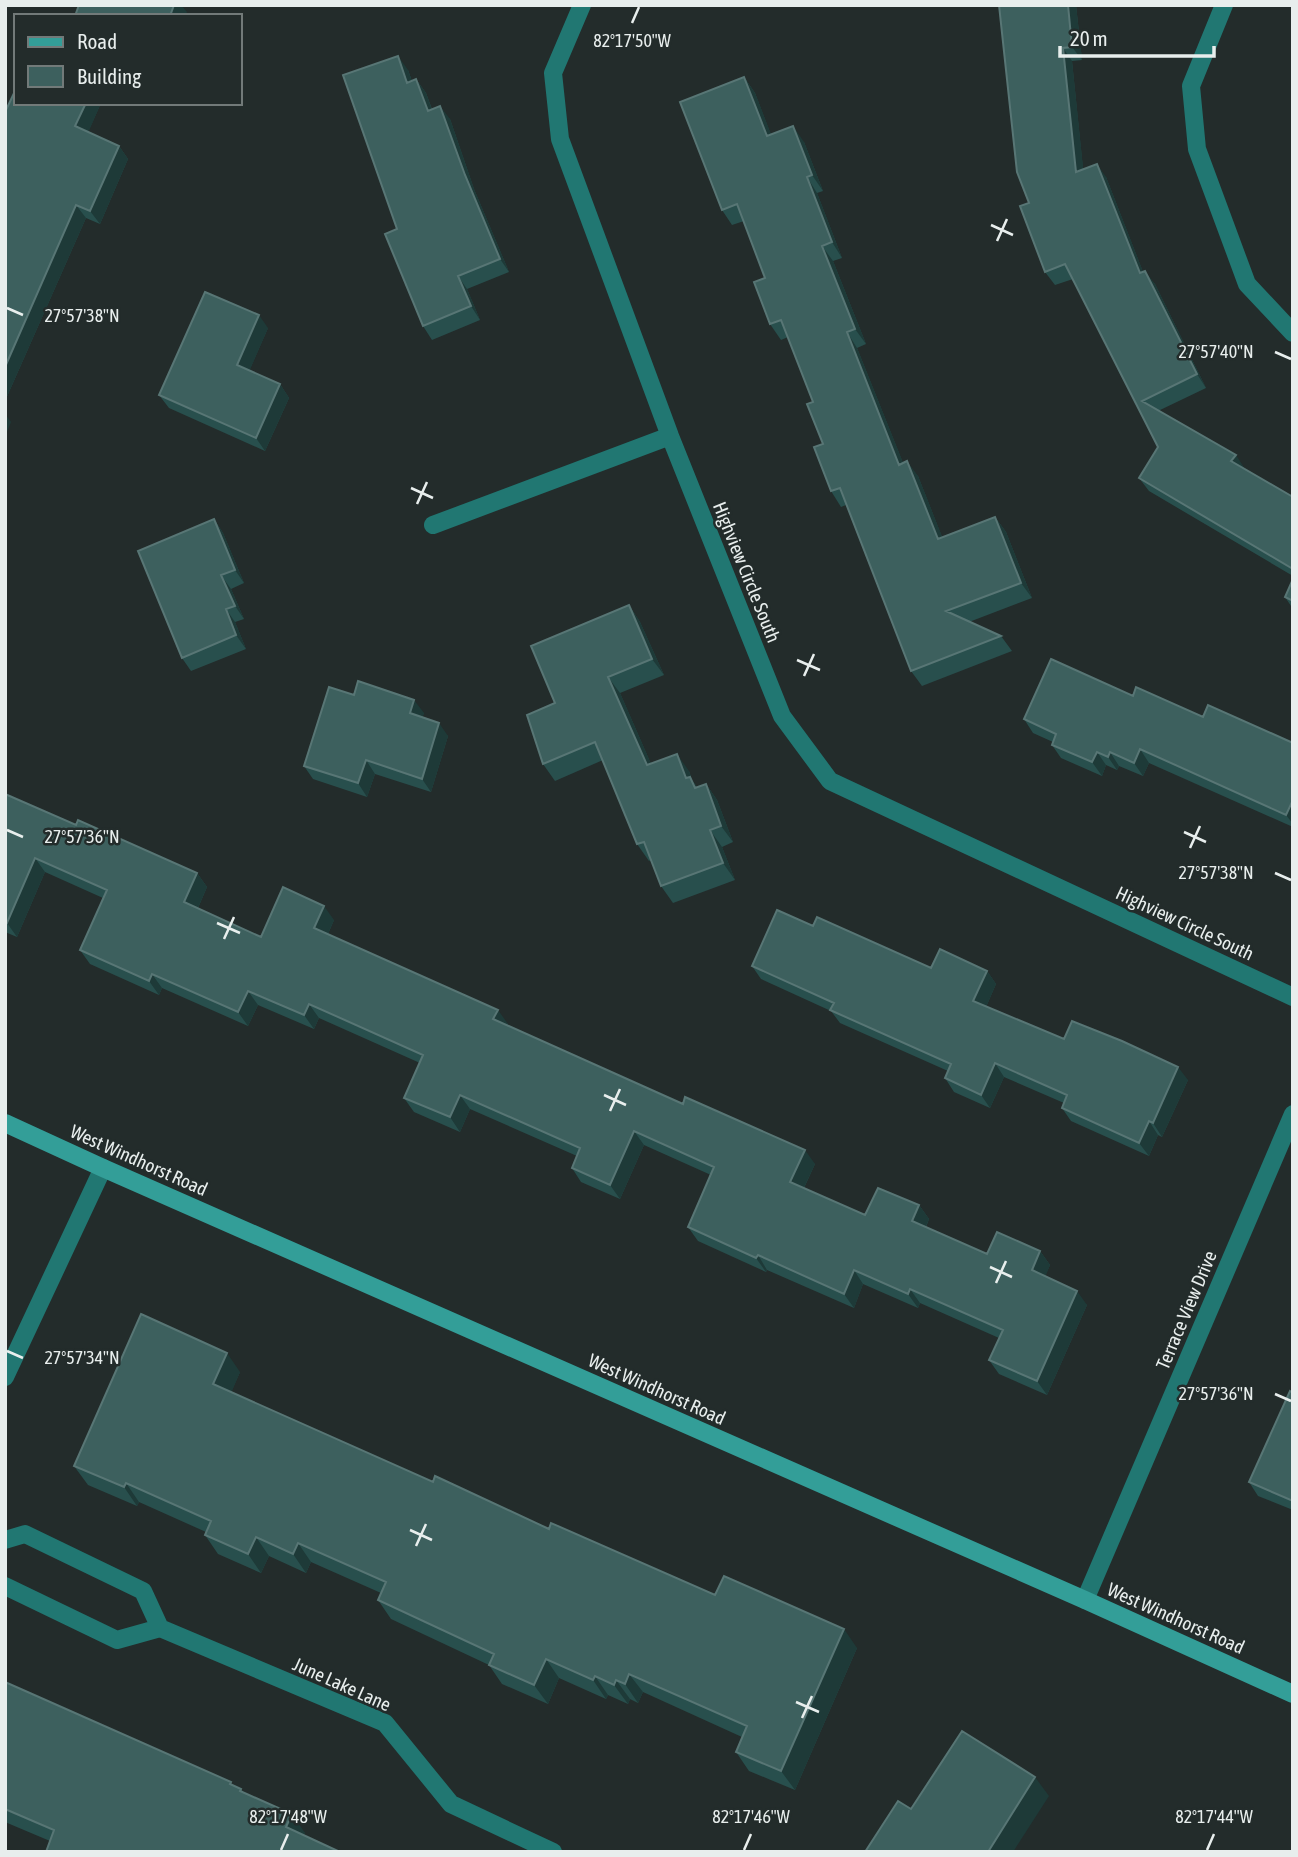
<svg xmlns="http://www.w3.org/2000/svg" width="1298" height="1857" font-family="'Asap Condensed',sans-serif">
<style>
.lines{fill:none;stroke-linecap:round;stroke-linejoin:round}
.street{stroke:#217772;stroke-width:18}
.secondary{stroke:#339e98;stroke-width:18}
.wall{fill:#284f4d}
.shaded-wall{fill:#1e3a38}
.building{fill:#3d605e;stroke:#587675;stroke-width:2}
.ticks{fill:none;stroke:#e8eeed;stroke-width:2.5}
.labels{text-anchor:middle;stroke-width:5;stroke-linejoin:round;paint-order:stroke}
.street-label{font-size:19px;fill:#e8eeed;stroke:#232c2b}
.ticks-label{font-size:18px;text-anchor:middle;fill:#e8eeed;stroke:#232c2b;stroke-width:5;stroke-linejoin:round;paint-order:stroke}
</style>
<rect width="100%" height="100%" fill="#232c2b"/>
<g class="lines">
<!-- street -->
<path class="street" d="M582 5 553 73 560 139 670 436 782 716 830 781 1293 997
M1224 5 1191 86 1197 149 1247 284 1293 333
M433 525 670 436
M5 1377 103 1168
M5 1540 25 1534 143 1591 160 1628
M5 1586 117 1640 160 1628 385 1723 451 1804 553 1852
M1085 1600 1293 1114"/>
<!-- secondary -->
<path class="secondary" d="M5 1123 103 1168 1085 1600 1293 1694"/>
</g>
<!-- wall -->
<path class="wall" d="M999 5H1076L1082 60 1072 61 1083 169 1106 177 1143 272 1155 284 1206 388 1158 411 1245 469 1293 497V576L1149 491 1139 478 1158 447 1073 279 1055 285 1045 272 1029 203Z
M408 70 412 81 416 79 426 93 432 109 450 119 474 189 509 272 467 289 480 320 432 340 423 326 397 229Z
M744 77 755 93 771 135 804 142 823 191 817 193 842 258 833 261 866 344 857 348 903 463 918 476 942 537 995 517 1006 532 1032 598 969 622 1001 636 1012 651 922 686 911 671 846 505 841 507 831 491 823 444 813 402 788 337 781 340 770 324 765 278 744 221 732 225 722 210Z
M16 103H101L88 132 119 146 128 159 100 224 86 218 5 401Z
M268 328 249 371 280 384 289 398 265 451 169 408 159 395Z
M214 519 223 533 244 583 231 589 244 619 235 622 246 649 191 671 182 658Z
M1293 579V609L1285 597Z
M629 605 640 622 664 675 620 693 651 764 689 771 692 780 697 787 706 784 717 800 733 842 722 847 735 880 673 903 661 886 651 860 649 861 637 844 603 760 555 781 543 764 555 703Z
M354 695 424 713 422 717 448 736 431 792 375 774 367 797 313 779 304 766Z
M1133 696 1293 743V827L1149 763 1143 776 1119 766 1117 770 1106 765 1102 776 1061 758 1052 745 1053 742 1033 733 1024 719Z
M5 794 76 825 197 873 207 887 198 908 261 937 334 920 328 934 508 1024 507 1026 815 1164 804 1188 865 1215 919 1205 929 1219 926 1227 987 1254 1040 1251 1050 1265 1045 1276 1087 1305 1047 1395 999 1374 989 1360 999 1338 920 1303 918 1308 863 1284 854 1308 767 1270 766 1272 698 1241 688 1227 711 1175 644 1145 620 1199 581 1182 572 1168 577 1156 470 1109 460 1132 414 1112 404 1098 420 1063 319 1018 314 1029 258 1005 248 1026 162 988 159 995 90 964 80 950 103 898 45 872 17 937 5 932Z
M813 926 931 968 987 971 996 984 986 1007 1064 1039 1188 1080 1162 1137 1158 1135 1149 1156 1071 1121 1062 1108 1064 1103 1004 1077 990 1108 954 1092 945 1078 948 1071 840 1023 831 1011 761 979 752 966Z
M240 1372 231 1392 433 1482 715 1595 857 1648 795 1790 749 1771 736 1752 742 1737 643 1692 638 1703 630 1699 628 1704 608 1695 606 1699 559 1678 548 1704 502 1684 489 1665 391 1619 378 1600 381 1593 311 1562 306 1573 269 1556 261 1573 218 1554 205 1535 206 1532 139 1502 137 1506 88 1485 74 1466Z
M1293 1393V1510L1258 1496 1249 1482Z
M5 1682 241 1789 244 1793 305 1833 50 1841 5 1822Z"/>
<!-- shaded-wall -->
<path class="shaded-wall" d="M174 5H181L187 12 185 16H170Z
M1068 5H1076L1082 60 1072 47Z
M1063 48 1072 61 1085 186 1076 172Z
M398 56 408 70 417 96 407 83Z
M744 77 755 93 778 152 767 136Z
M416 79 426 93 437 124 428 111Z
M86 103H101L85 140 75 126Z
M440 106 450 119 474 189 509 272 500 259 465 175Z
M793 126 804 142 823 191 812 175Z
M119 146 128 159 100 224 90 211Z
M1097 164 1106 177 1149 287 1140 273Z
M807 177 817 193 842 258 832 242Z
M76 205 86 218 5 401V367Z
M822 246 833 261 866 344 855 329Z
M1145 271 1155 284 1206 388 1197 374Z
M458 276 467 289 480 320 471 306Z
M259 315 268 328 246 379 237 365Z
M847 332 857 348 910 480 899 465Z
M280 384 289 398 265 451 256 438Z
M5 414 11 422 5 437Z
M1236 455 1245 469 1231 461Z
M907 461 918 476 949 554 938 539Z
M995 517 1006 532 1032 598 1021 583Z
M214 519 223 533 244 583 235 570Z
M221 575 231 589 244 619 235 606Z
M629 605 640 622 664 675 652 659Z
M226 609 235 622 246 649 236 635Z
M608 677 620 693 659 782 647 765Z
M414 700 424 713 420 726 410 713Z
M439 723 448 736 431 792 422 779Z
M1140 749 1149 763 1143 776 1134 763Z
M1097 752 1106 765 1102 776 1092 762Z
M1110 752 1119 766 1117 770 1108 757Z
M677 754 689 771 692 780 702 794 706 804 686 778Z
M366 760 375 774 367 797 358 783Z
M706 784 717 800 733 842 721 826Z
M1293 800V824L1286 815Z
M710 830 722 847 735 880 723 863Z
M35 858 45 872 17 937 7 923Z
M197 873 207 887 194 917 184 902Z
M324 906 334 920 324 943 314 928Z
M987 971 996 984 983 1014 973 1001Z
M152 974 162 988 159 995 149 981Z
M248 991 258 1005 248 1026 238 1012Z
M309 1004 319 1018 314 1029 304 1015Z
M498 1010 508 1024 503 1034 493 1019Z
M995 1063 1004 1077 990 1108 981 1095Z
M1178 1067 1188 1080 1162 1137 1153 1123Z
M460 1095 470 1109 460 1132 450 1117Z
M1149 1121 1158 1135 1149 1156 1139 1143Z
M634 1131 644 1145 620 1199 610 1185Z
M805 1150 815 1164 800 1196 790 1182Z
M919 1205 929 1219 922 1235 912 1221Z
M1040 1251 1050 1265 1042 1285 1032 1270Z
M758 1255 767 1270 766 1272 756 1258Z
M854 1270 863 1284 854 1308 844 1294Z
M910 1289 920 1303 918 1308 908 1294Z
M1077 1291 1087 1305 1047 1395 1037 1381Z
M227 1353 240 1372 227 1403 213 1384Z
M126 1483 139 1502 137 1506 124 1487Z
M256 1537 269 1556 261 1573 248 1554Z
M298 1543 311 1562 306 1573 293 1554Z
M844 1629 857 1648 795 1790 781 1771Z
M546 1659 559 1678 548 1704 534 1685Z
M629 1674 643 1692 638 1703 625 1684Z
M595 1676 608 1695 606 1699 593 1680Z
M616 1680 630 1699 628 1704 614 1685Z
M1035 1777 1049 1796 1013 1852H988Z
M292 1814 305 1833 299 1846 286 1827Z"/>
<!-- building -->
<path class="building" d="M79 5H174L170 16H75Z
M999 5H1068L1072 47 1063 48 1076 172 1097 164 1140 273 1145 271 1197 374 1142 401 1236 455 1231 461 1293 497V569L1139 478 1158 447 1065 264 1045 272 1020 206 1029 203 1017 172Z
M398 56 407 83 416 79 428 111 440 106 465 175 500 259 458 276 471 306 423 326 385 234 397 229 343 75Z
M744 77 767 136 793 126 812 175 807 177 832 242 822 246 855 329 847 332 899 465 907 461 938 539 995 517 1021 583 946 611 1001 636 911 671 840 488 831 491 814 447 823 444 807 404 813 402 781 320 770 324 754 282 765 278 737 204 722 210 680 102Z
M16 89V103H86L75 126 119 146 90 211 76 205 5 367V112Z
M205 292 259 315 237 365 280 384 256 438 159 395Z
M214 519 235 570 221 575 235 606 226 609 236 635 182 658 138 551Z
M1293 579V601L1285 597Z
M629 605 652 659 608 677 647 765 677 754 686 778 690 777 695 788 706 784 721 826 710 830 723 863 661 886 644 842 637 844 595 742 543 764 527 715 555 703 531 646Z
M1051 659 1133 696 1136 687 1203 717 1208 705 1293 743V800L1286 815 1140 749 1134 763 1110 752 1108 757 1097 752 1092 762 1052 745 1056 734 1024 719Z
M358 681 414 700 410 713 439 723 422 779 366 760 358 783 304 766 329 687 354 695Z
M5 794 76 825 78 820 197 873 184 902 261 937 283 887 324 906 314 928 498 1010 493 1019 683 1104 685 1097 805 1150 790 1182 865 1215 878 1188 919 1205 912 1221 987 1254 997 1232 1040 1251 1032 1270 1077 1291 1037 1381 989 1360 1003 1330 910 1289 908 1294 854 1270 844 1294 758 1255 756 1258 688 1227 714 1167 634 1131 610 1185 572 1168 580 1148 460 1095 450 1117 404 1098 423 1055 309 1004 304 1015 248 991 238 1012 152 974 149 981 80 950 107 890 35 858 7 923 5 922Z
M777 910 813 926 817 917 931 968 940 949 987 971 973 1001 1064 1039 1072 1021 1122 1041 1178 1067 1153 1123 1149 1121 1139 1143 1062 1108 1067 1095 995 1063 981 1095 945 1078 951 1064 830 1010 834 1003 752 966Z
M141 1314 227 1353 213 1384 433 1482 435 1476 549 1529 551 1523 715 1595 724 1576 844 1629 781 1771 736 1752 747 1726 629 1674 625 1684 616 1680 614 1685 595 1676 593 1680 546 1659 534 1685 489 1665 494 1654 378 1600 386 1582 298 1543 293 1554 256 1537 248 1554 205 1535 211 1521 126 1483 124 1487 74 1466Z
M1290 1391 1293 1393V1501L1249 1482Z
M5 1682 231 1782 230 1784 241 1789 240 1791 292 1814 286 1827 340 1852H46L54 1830 5 1809Z
M962 1731 1035 1777 988 1852H865L898 1801 911 1809Z"/>
<!-- ticks -->
<path class="ticks" d="M632 23 639 7M991 225 1013 235M997 241 1007 219M7 308 23 315M1275 352 1291 359M411 488 433 498M417 504 427 482M797 660 820 670M804 676 814 654M7 830 23 837M1184 832 1206 842M1190 848 1200 826M1275 873 1291 880M217 923 240 933M224 939 234 917M604 1095 626 1105M610 1111 620 1089M990 1267 1012 1277M996 1283 1006 1261M7 1351 23 1358M1275 1394 1291 1401M410 1530 432 1540M416 1546 426 1524M796 1702 819 1712M802 1718 812 1696M281 1850 288 1834M744 1850 751 1834M1207 1850 1214 1834"/>
<g class="labels">
<!-- street labels -->
<g class="street-label">
<text transform="translate(747 572) rotate(68)" y="7">Highview Circle South</text>
<text transform="translate(1185 923) rotate(25)" y="7">Highview Circle South</text>
<text transform="translate(139 1160) rotate(24)" y="7">West Windhorst Road</text>
<text transform="translate(1186 1310) rotate(-67)" y="7">Terrace View Drive</text>
<text transform="translate(657 1389) rotate(24)" y="7">West Windhorst Road</text>
<text transform="translate(1176 1618) rotate(24)" y="7">West Windhorst Road</text>
<text transform="translate(342 1684) rotate(24)" y="7">June Lake Lane</text>
</g>
</g>
<g class="ticks-label">
<text x="632" y="47">82°17'50"W</text>
<text x="82" y="322">27°57'38"N</text>
<text x="1216" y="358">27°57'40"N</text>
<text x="82" y="843">27°57'36"N</text>
<text x="1216" y="879">27°57'38"N</text>
<text x="82" y="1364">27°57'34"N</text>
<text x="1216" y="1400">27°57'36"N</text>
<text x="288" y="1823">82°17'48"W</text>
<text x="751" y="1823">82°17'46"W</text>
<text x="1214" y="1823">82°17'44"W</text>
</g>
<!-- border -->
<rect width="1298" height="1857" fill="none" stroke="#e8eeed" stroke-width="14"/>
<!-- legend -->
<rect x="14" y="14" width="228" height="91" fill="#232c2b" stroke="#727a79" stroke-width="2"/>
<rect x="28" y="37" width="35" height="10" fill="#339e98" stroke="#727a79" stroke-width="2"/>
<text x="77" y="49" font-size="21" fill="#e8eeed">Road</text>
<rect x="28" y="66" width="35" height="21" fill="#3d605e" stroke="#727a79" stroke-width="2"/>
<text x="77" y="84" font-size="21" fill="#e8eeed">Building</text>
<!-- scale -->
<path d="M1060 46v10h154v-10" fill="none" stroke="#e8eeed" stroke-width="3.5"/>
<text x="1070" y="46" font-size="21" fill="#e8eeed" stroke="#232c2b" stroke-width="5" paint-order="stroke">20 m</text>
</svg>
